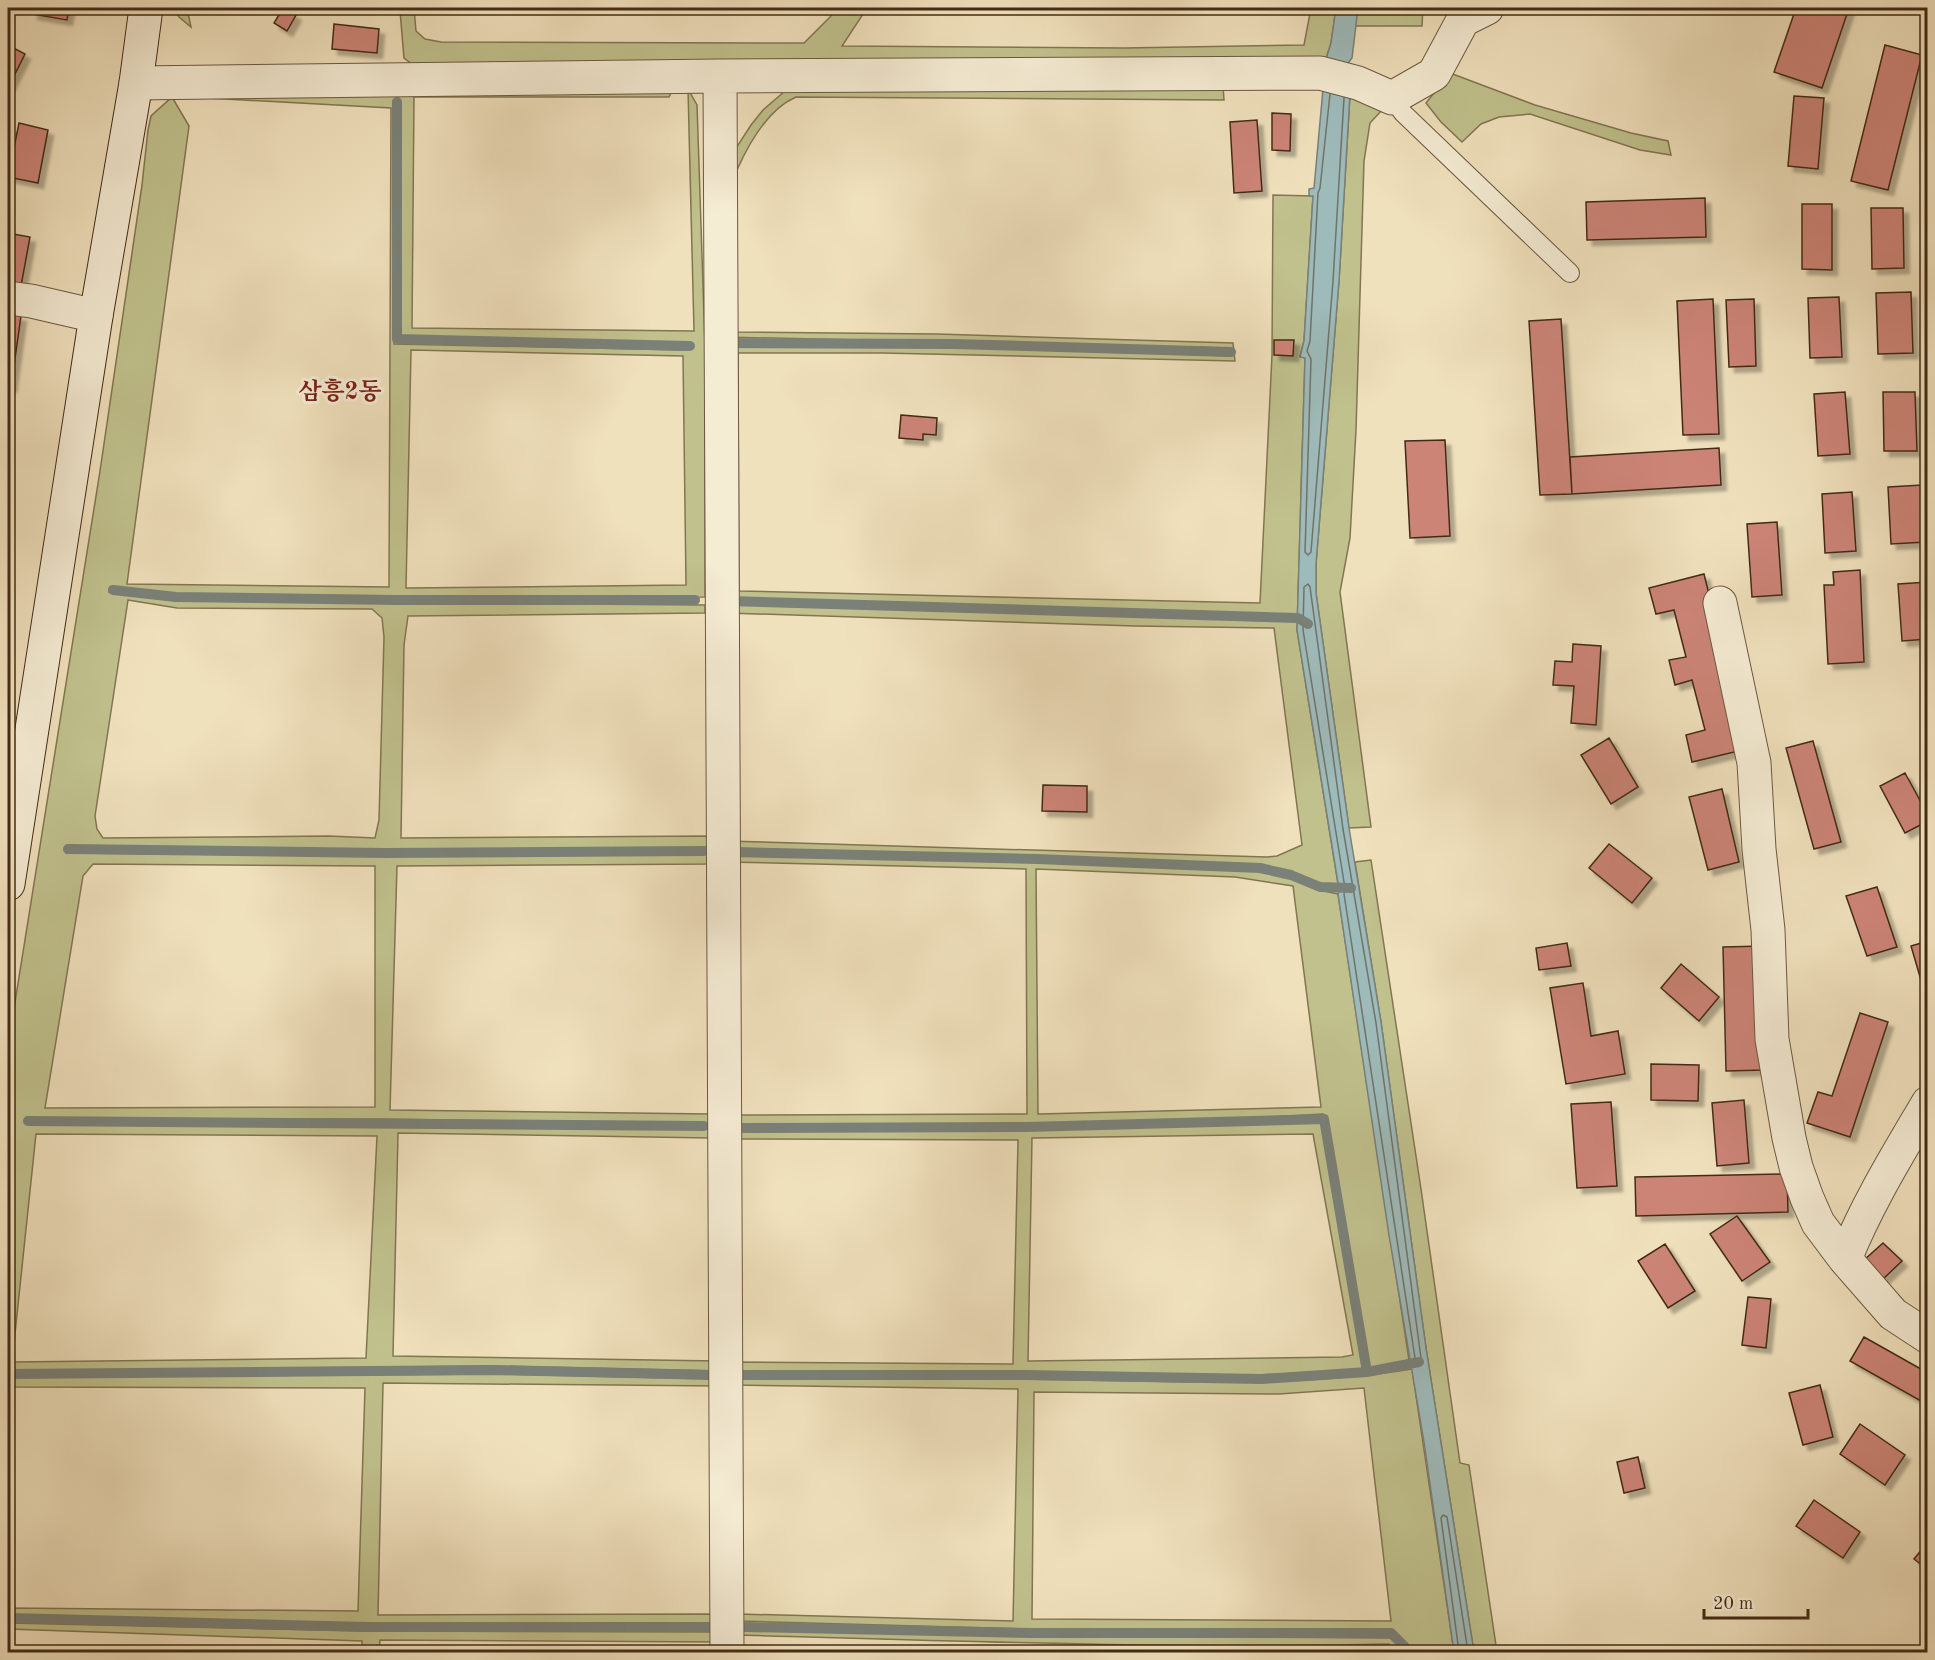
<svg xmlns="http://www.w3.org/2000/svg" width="1935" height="1660" font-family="'Old Standard TT','Noto Serif KR',serif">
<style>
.green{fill:#c0c18d;stroke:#827652;stroke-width:1.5;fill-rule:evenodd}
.water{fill:#9ebbbb;stroke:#7a8179;stroke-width:1.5}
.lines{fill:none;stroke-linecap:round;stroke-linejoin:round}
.shore{stroke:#707368;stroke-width:1.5}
.stream{stroke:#7a8179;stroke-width:10}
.building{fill:#cc8477;stroke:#432b16;stroke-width:1.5;filter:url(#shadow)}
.lane-casing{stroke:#6e5840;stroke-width:20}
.street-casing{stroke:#6e5840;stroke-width:35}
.secondary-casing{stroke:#432b16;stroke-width:35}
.lane{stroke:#f5ecd4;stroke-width:18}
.street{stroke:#f5ecd4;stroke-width:33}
.secondary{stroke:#f5ecd4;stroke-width:33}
.labels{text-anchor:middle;stroke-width:6;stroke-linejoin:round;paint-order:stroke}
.quarter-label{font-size:24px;font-weight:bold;fill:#7a1f14;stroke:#f5ecd4}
</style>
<defs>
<filter id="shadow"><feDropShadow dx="5.5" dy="5.5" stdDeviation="1.5" flood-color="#0004"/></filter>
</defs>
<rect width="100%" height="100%" fill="#f0e1bd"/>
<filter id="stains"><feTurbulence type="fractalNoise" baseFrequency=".00333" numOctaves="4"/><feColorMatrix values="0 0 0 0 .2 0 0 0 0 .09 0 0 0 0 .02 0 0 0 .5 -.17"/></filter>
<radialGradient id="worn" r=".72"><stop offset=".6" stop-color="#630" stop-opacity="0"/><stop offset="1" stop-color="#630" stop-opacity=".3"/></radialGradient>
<!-- green -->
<path class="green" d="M173 8H187L191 27 179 17Z
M382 8H414L416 31 425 39 441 42 804 43 830 17 837 8H867L842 46 1124 48 1304 45 1311 8H1336L1331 43 1326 59 412 64 404 58 400 11Z
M1358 8H1423L1422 26H1355Z
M1450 73 1535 105 1631 133 1668 141 1671 155 1640 150 1530 114 1499 117 1481 124 1462 142 1441 122 1426 103Z
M676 82 669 97H414L412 328 694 331 688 89 697 105 705 346V597L398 598 176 594 110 587 109 592 176 601 705 605V613L408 616 404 645 401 838 709 836 710 849 383 851 65 847 66 853 384 856 710 854V864L397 866 390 1110 711 1114V1124L384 1119H28L26 1123 711 1129V1138L398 1133 393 1356 717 1361 718 1371 491 1366 8 1371V1046L100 471 142 185 148 130 151 116 172 97 189 126 127 584 389 587 391 108 207 98ZM397 96 399 101 400 336 681 343 689 346 684 350 394 344 396 103ZM411 350 683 356 686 585 406 588ZM128 600 177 608 372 609 382 618 384 637 379 820 375 838 329 836 103 838 97 829 95 816ZM93 864 375 866V1107L45 1108 83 876ZM36 1134 377 1136 366 1358 12 1362Z
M1223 86 1224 100 796 97C768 109 749 143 737 170L736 332 937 334 1233 343 1235 361 882 353H738L739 591 1260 603 1272 355 1273 195 1313 196 1304 341 1300 356 1305 358 1297 630 1338 884 1322 885 1293 873 1258 864 727 848 726 841 1267 857 1277 856 1302 845 1274 628 1135 626 727 613 726 604 1091 613 1265 621 1268 616 1264 614 1090 610 725 598 724 347 953 346 1231 356 1235 352 1232 348 722 337 723 180 738 145 751 125 763 110 785 91Z
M1350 94 1382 110 1370 123 1364 161 1356 430 1350 538 1340 592 1371 827 1349 828 1316 593V564L1339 281Z
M727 854 1036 862 1259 871 1290 877 1319 890 1338 894 1409 1360 1369 1369 1327 1118 1323 1114C1125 1126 927 1124 729 1124L728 1115 1027 1114 1026 869 727 862ZM1036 869 1235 877 1293 886 1321 1107 1038 1114Z
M1371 860 1421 1189 1460 1463 1469 1465 1497 1652H1474L1426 1348 1381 1022 1355 862Z
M1322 1122 1363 1370 1258 1375 734 1371 733 1362 1013 1364 1018 1140 729 1139V1131L1026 1130ZM1313 1134 1353 1355 1342 1357 1028 1361 1032 1138Z
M1412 1369 1454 1652H1416L1391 1630 1028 1629 739 1621 738 1614 1013 1621 1018 1389 733 1385V1378C849 1378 965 1378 1082 1380 1192 1382 1302 1387 1412 1369ZM1364 1388 1391 1621 1032 1619 1034 1392 1279 1394Z
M495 1374 717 1379 718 1386 383 1383 378 1615 717 1614V1623L370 1624 8 1615V1608L358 1611 365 1388 8 1387V1377Z
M8 1623 368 1631 718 1632V1642L380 1640 379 1652H362V1641L8 1629Z
M739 1629 1033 1636 1392 1638 1407 1652H1396L1389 1644C1173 1649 956 1641 739 1635Z"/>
<!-- water -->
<path class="water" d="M1336 8H1358L1352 58 1345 67 1326 59 1331 43Z
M1323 89 1350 94 1339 281 1316 564V593L1349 828 1381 1022 1426 1348 1474 1652H1454L1424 1442 1389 1235 1338 894 1339 889 1297 630 1305 358 1300 357 1304 341 1313 196H1309V189L1314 188Z"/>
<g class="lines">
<!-- shore -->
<path class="shore" d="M1330 94 1320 188 1318 193 1310 341 1307 351 1311 359 1305 552 1308 555 1311 552 1333 281 1344 98
M1308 584 1310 587 1343 829 1376 1023 1421 1358 1419 1361 1415 1358 1344 894 1345 888 1303 630 1304 587Z
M1459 1652 1441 1518 1443 1515 1447 1517 1468 1652"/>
<!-- stream -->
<path class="stream" d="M397 102V339L690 346
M723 343 953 344 1231 352
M113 590 176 597 398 600H695
M730 601 1265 617 1298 618 1308 624
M68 849 385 853 704 851
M729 852 1037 859 1260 868 1291 875 1320 887 1351 888
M28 1121 704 1126
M736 1128 1026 1127 1324 1119 1367 1372
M8 1374 492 1370 714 1375
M733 1375H1025L1262 1379 1367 1372 1419 1362
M8 1618 368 1627H711
M746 1627 1033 1633H1391L1410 1652"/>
</g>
<!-- building -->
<path class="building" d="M33 8H69L67 20 32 14Z
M283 8 296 15 287 31 274 23Z
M1796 8H1849L1822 88 1774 72Z
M334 24 379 29 377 53 332 49Z
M8 45 25 54 9 86 8 85Z
M1885 45 1922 55 1888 190 1851 181Z
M1794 96 1824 98 1818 169 1788 166Z
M1272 113 1291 114 1290 151 1272 150Z
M1257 120 1262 191 1234 193 1230 122Z
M19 123 48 130 38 183 8 177Z
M1705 198 1706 237 1587 240 1586 202Z
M1802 204H1832V270L1802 269Z
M1871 208H1903L1904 268 1872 269Z
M8 233 30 237 21 286 8 283Z
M1911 292 1913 353 1878 354 1876 293Z
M1839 297 1842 357 1810 358 1808 298Z
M1713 299 1719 434 1683 435 1677 301Z
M1754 299 1756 366 1729 367 1726 300Z
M8 314 21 316 11 387 8 386Z
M1561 319 1572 494 1540 495 1529 321Z
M1274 340H1294L1293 356 1274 355Z
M1845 392 1850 454 1818 456 1814 394Z
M1883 392H1915L1917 451H1884Z
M901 415 937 418 936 435 923 434V440L899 438Z
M1445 440 1450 536 1410 538 1405 441Z
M1719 448 1721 485 1572 494 1570 457Z
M1922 485 1926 542 1891 544 1888 487Z
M1852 492 1856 551 1825 553 1822 494Z
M1777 522 1782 595 1752 597 1747 524Z
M1860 570 1864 662 1828 664 1824 585H1834L1833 572Z
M1704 574 1747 749 1692 762 1686 735 1705 730 1692 680 1675 685 1669 660 1686 657 1674 610 1656 614 1649 588Z
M1928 582V639L1902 641 1898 584Z
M1573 644 1601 646 1596 725 1571 723 1574 686 1553 685 1555 661 1572 662Z
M1609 738 1638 787 1611 804 1581 755Z
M1813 741 1841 842 1814 849 1786 748Z
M1905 773 1928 815V821L1905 833 1880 786Z
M1043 785 1087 786V812L1042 811Z
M1722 789 1739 862 1708 870 1689 797Z
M1609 844 1652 878 1632 903 1589 868Z
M1928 867V883L1921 869Z
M1877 887 1897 947 1867 956 1846 896Z
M1928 941V1004L1911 946Z
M1567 943 1571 966 1539 970 1536 948Z
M1763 946 1765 1070 1726 1071 1723 947Z
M1681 964 1719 997 1699 1021 1661 988Z
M1583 983 1591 1036 1618 1031 1625 1074 1566 1084 1550 988Z
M1860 1013 1888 1022 1850 1137 1807 1123 1818 1092 1832 1096Z
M1651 1064 1699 1065 1698 1101 1651 1100Z
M1744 1100 1749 1163 1717 1166 1712 1103Z
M1611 1102 1617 1186 1577 1188 1571 1104Z
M1787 1174 1788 1212 1636 1216 1635 1177Z
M1737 1216 1770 1262 1742 1281 1710 1234Z
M1883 1243 1902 1261 1882 1280 1864 1260Z
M1665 1244 1695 1291 1668 1308 1638 1261Z
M1748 1297 1771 1299 1766 1348 1742 1345Z
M1864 1337 1928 1373V1405L1850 1361Z
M1820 1385 1833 1437 1803 1445 1789 1393Z
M1860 1424 1905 1455 1885 1485 1840 1454Z
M1638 1457 1645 1488 1624 1493 1617 1462Z
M1814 1500 1860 1532 1843 1558 1796 1526Z
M1928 1542V1570L1914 1559Z"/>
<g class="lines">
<defs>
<path id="lane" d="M1392 98 1403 113 1570 273"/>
<path id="street" d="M720 76 727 1652
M136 83 720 76 1320 73 1358 83 1392 98 1434 74 1463 20 1487 8
M8 298 31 301 96 316
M1720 603 1754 763 1759 849 1768 930 1772 1039 1789 1138 1796 1167 1807 1198 1818 1223 1845 1259 1893 1314 1928 1337
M1845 1259C1867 1204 1898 1154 1928 1103"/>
<path id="secondary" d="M8 884 96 316 136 83 146 8"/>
</defs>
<!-- lane casing -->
<use href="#lane" class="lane-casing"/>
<!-- street casing -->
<use href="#street" class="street-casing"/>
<!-- secondary casing -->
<use href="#secondary" class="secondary-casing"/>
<!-- lane -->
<use href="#lane" class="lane"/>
<!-- street -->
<use href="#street" class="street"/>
<!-- secondary -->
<use href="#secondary" class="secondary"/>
</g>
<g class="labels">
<!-- quarter labels -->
<g class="quarter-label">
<text x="340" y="399">삼흥2동</text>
</g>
</g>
<!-- margin -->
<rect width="1935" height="1660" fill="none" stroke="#f0e1bd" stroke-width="30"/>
<rect x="9" y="9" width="1917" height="1642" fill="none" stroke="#432b16" stroke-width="3"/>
<rect x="15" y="15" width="1905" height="1630" fill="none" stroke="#432b16" stroke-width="1.5"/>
<!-- scale -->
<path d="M1704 1609v9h104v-9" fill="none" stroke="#432b16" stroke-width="3"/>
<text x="1713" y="1609" font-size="18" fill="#432b16" stroke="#f5ecd4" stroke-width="4.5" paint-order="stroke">20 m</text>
<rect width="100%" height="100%" filter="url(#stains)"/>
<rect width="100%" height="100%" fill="url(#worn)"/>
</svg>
